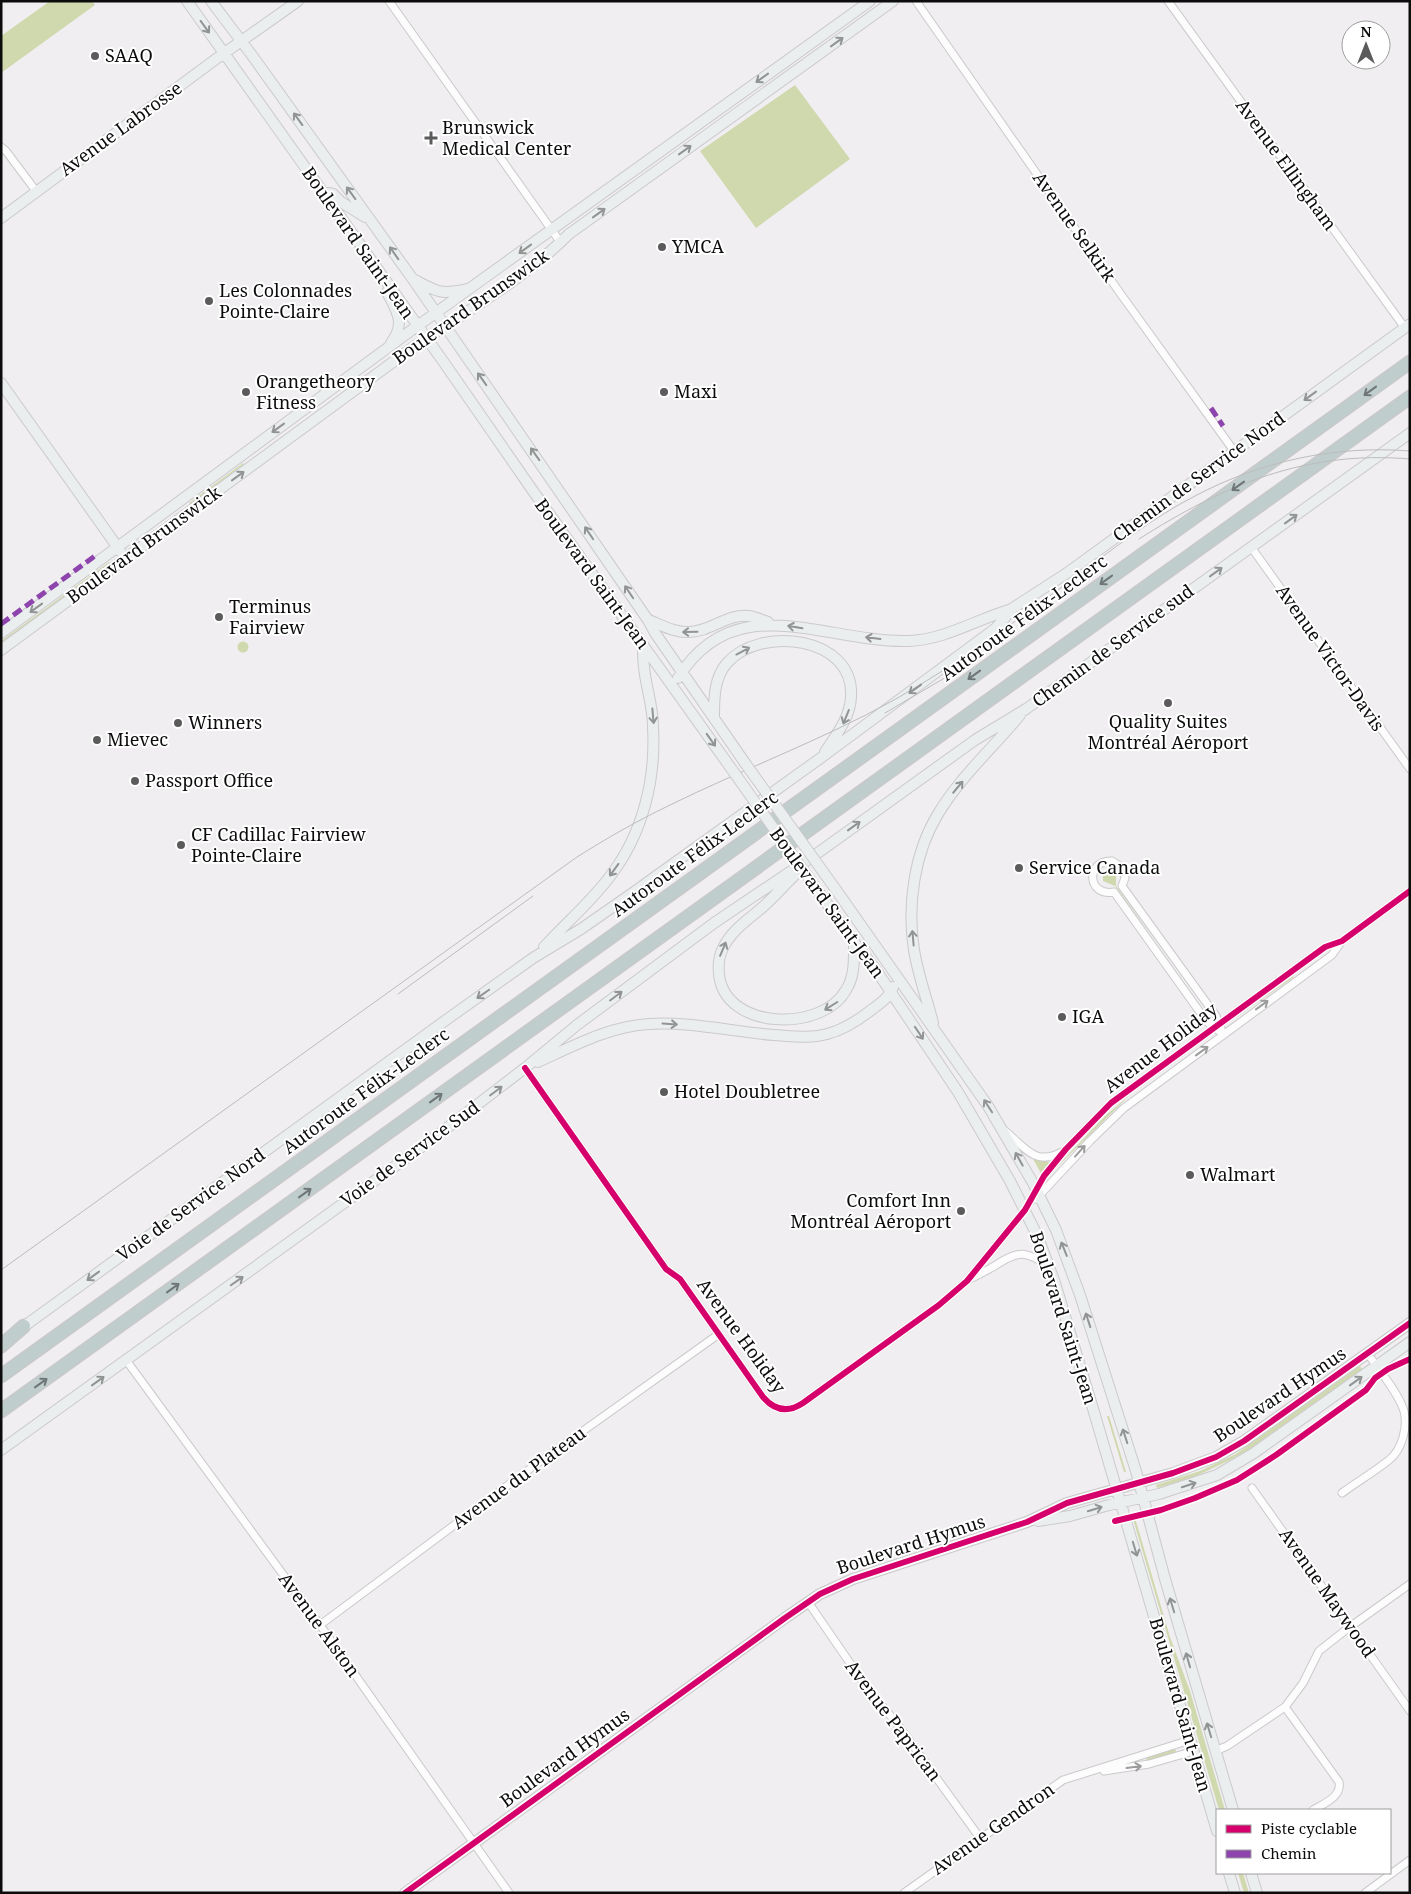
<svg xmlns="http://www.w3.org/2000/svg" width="1411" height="1894" font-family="'Noto Serif',serif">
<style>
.green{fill:#d0d9ae}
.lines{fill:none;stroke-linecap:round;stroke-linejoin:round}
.street-casing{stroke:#cbc9cb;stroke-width:9}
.secondary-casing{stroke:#cbc9cb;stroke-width:12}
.highway-casing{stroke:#c9c8c9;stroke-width:15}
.street{stroke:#fdfcfd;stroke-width:7}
.secondary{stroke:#ebeeee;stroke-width:10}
.highway{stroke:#c0cdcd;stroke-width:12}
.tram{stroke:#bdbcbd;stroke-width:1}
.secondary-bridge-casing{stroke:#cbc9cb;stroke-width:12;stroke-linecap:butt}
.secondary-bridge{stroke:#ebeeee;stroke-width:10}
.quiet{stroke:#8e44ad;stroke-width:5;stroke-dasharray:10 5;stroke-linecap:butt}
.cycleway-casing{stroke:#fff;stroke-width:9}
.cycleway{stroke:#d6006c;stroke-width:6}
.oneway{stroke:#929494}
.oneway2{stroke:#6f7677}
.oneway3{stroke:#9d9c9d}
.poi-dot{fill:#5c5b5c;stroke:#fff;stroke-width:2}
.labels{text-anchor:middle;stroke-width:4;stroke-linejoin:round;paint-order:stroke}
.poi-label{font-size:18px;fill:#0d0c0d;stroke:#fff;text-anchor:start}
.street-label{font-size:18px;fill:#0d0c0d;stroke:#fff}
</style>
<rect width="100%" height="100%" fill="#f0eef0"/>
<!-- green -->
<path class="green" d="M50 1H92L95 5 1 73V36Z
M795 85 850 159 756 228 700 151Z
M243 463 244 464 190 504 189 503Z
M109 562 110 563 1 643V641Z
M237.5 647a5.5 5.5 0 1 1 11 0a5.5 5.5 0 1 1-11 0Z
M1109 870 1115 873 1116 877V886L1156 942 1115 886 1103 881V875Z
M1292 976 1294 977 1231 1021V1020Z
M1131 1094 1045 1179 1105 1116Z
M1033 1159 1050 1162 1051 1164 1042 1175Z
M1360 1366 1362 1369 1251 1448 1230 1460 1194 1477 1157 1488 1156 1485 1200 1471 1236 1454Z
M1107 1416H1109L1126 1472H1124Z
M1135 1518 1170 1637 1190 1691 1225 1810H1219L1133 1519Z
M1173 1749 1176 1750 1175 1754 1148 1761 1146 1759 1147 1757Z
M1238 1873H1243L1249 1893H1244Z"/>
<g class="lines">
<defs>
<path id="street" d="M389 1 561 243
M916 1 1120 293 1234 451
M1168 1 1405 328
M1 147 6 151 36 191
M1251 547 1410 769
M1112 861 1123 868 1125 878 1122 886 1216 1016 1223 1034 1207 1022 1114 892C1087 897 1085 860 1112 861Z
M525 1068 666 1269 680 1279 763 1397C775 1411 788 1413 803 1403L939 1305 967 1281 1025 1210 1044 1176 1066 1149 1111 1103 1325 947 1342 941 1410 891
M1005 1131C1027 1149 1035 1167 1064 1151
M1036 1199 1090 1141 1124 1108 1332 955 1342 941
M972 1278C980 1274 988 1270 996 1265 1019 1250 1026 1251 1049 1266
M126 1360 320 1625 509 1893
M1252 1488 1410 1711
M1342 1493C1357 1482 1374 1472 1389 1460 1402 1450 1408 1427 1404 1411 1399 1394 1378 1368 1367 1353
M808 1602 863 1682 898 1725 980 1838
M320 1625 531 1468 719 1334
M1285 1707 1339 1782C1342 1797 1323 1804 1313 1810
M1215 1751 1227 1746 1285 1707 1303 1683 1319 1651 1347 1629 1410 1584
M1104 1771 1149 1764 1194 1751
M904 1893 1063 1780 1190 1740
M1365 1893 1410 1860"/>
<path id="secondary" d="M187 1 445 364 533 491 733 771
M211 1 251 54 412 278 648 620 655 633 745 763
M324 195 328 193 333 194 341 202 365 217
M1 218 216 59 298 1
M415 280C437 292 441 295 467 289
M387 292C397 312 406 323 391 343
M1 383 121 552
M648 620C662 625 675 633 689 632 710 632 728 613 749 616 755 617 762 620 768 622
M1 633 409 332 870 1
M1 650 412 348C465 312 523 280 569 234L893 1
M678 678C735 586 825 643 908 641 945 640 977 619 1012 609
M714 717C714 698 714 678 727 663 760 625 855 636 851 697 850 718 836 735 825 752
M800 870C788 881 777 894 765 905 751 918 732 929 723 948 719 956 718 965 719 974 724 1030 822 1033 846 990 855 976 854 959 854 942
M834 887 988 1106 1033 1183 1056 1230 1080 1295 1136 1471 1165 1579 1233 1810
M818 891 854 942 874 967 958 1092 1010 1181 1038 1237 1055 1283 1094 1412 1217 1831
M544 947C566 923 592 901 611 875 643 833 656 779 653 727 653 706 646 688 644 667 643 660 643 652 643 645
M933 1023C927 999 918 975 914 950 907 906 914 853 938 814 960 777 993 748 1020 715
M538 1062C573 1046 610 1026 649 1024 687 1021 735 1032 774 1035 791 1036 809 1039 827 1034 843 1030 857 1021 870 1011 879 1004 890 997 893 987
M19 1330 453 1015 533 958 581 929 634 892 822 757 996 628 1013 608 1067 573 1410 324
M1 1450 430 1141 525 1068 577 1025 714 923 815 855 975 740 1026 709 1410 433
M1038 1521 1070 1516 1109 1505 1159 1494 1217 1475 1254 1453 1410 1342
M1229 1873 1235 1893
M1251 1873 1257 1893
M405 1893 785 1618 820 1594 853 1579 1027 1522 1067 1503 1173 1473 1216 1457 1244 1441 1410 1323"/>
<path id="highway" d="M1 1346 24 1326
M1 1376 1410 362
M1 1411 1410 397"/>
</defs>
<!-- street casing -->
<use href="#street" class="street-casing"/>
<!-- secondary casing -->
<use href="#secondary" class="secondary-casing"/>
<!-- highway casing -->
<use href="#highway" class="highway-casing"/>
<!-- street -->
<use href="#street" class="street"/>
<!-- secondary -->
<use href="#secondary" class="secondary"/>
<!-- highway -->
<use href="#highway" class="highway"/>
<!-- tram -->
<path class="tram" d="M1139 539C1224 485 1306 450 1410 459
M885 713 948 676
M398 994 533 896
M1 1270 577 857C607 838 637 821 668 806 743 769 822 740 894 700 958 664 1016 621 1074 578 1113 549 1152 518 1195 496 1261 461 1336 445 1410 451"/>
<defs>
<path id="secondary-bridge" d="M745 763 834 887
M733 771 818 891"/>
</defs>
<!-- secondary-bridge casing -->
<use href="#secondary-bridge" class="secondary-bridge-casing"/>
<!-- secondary-bridge -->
<use href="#secondary-bridge" class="secondary-bridge"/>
<!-- quiet -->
<path class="quiet" d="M1211 408 1223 426
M1 624 95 556"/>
<defs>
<path id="cycleway" d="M525 1068 666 1269 680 1279 763 1397C775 1411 788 1413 803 1403L939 1305 967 1281 1025 1210 1044 1176 1066 1149 1111 1103 1325 947 1342 941 1410 891
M1115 1521 1161 1510 1195 1498 1237 1480 1276 1455 1366 1390 1375 1378 1388 1369 1410 1359
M405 1893 785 1618 820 1594 853 1579 1027 1522 1067 1503 1173 1473 1216 1457 1244 1441 1410 1323"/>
</defs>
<!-- cycleway casing -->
<use href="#cycleway" class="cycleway-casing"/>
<!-- cycleway -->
<use href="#cycleway" class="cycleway"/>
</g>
<!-- one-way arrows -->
<defs><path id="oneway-shaft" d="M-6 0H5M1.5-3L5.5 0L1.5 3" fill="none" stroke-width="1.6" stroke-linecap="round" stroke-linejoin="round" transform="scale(1.25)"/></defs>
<g class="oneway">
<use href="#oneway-shaft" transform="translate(205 27) rotate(54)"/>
<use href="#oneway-shaft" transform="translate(837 42) rotate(-36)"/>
<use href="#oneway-shaft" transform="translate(762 78) rotate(144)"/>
<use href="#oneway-shaft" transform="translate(298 119) rotate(-126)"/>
<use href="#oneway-shaft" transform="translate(685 150) rotate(-36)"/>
<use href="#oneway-shaft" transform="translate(351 193) rotate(-126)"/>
<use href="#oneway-shaft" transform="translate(599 213) rotate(-36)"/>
<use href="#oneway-shaft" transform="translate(525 249) rotate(144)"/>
<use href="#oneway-shaft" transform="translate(394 253) rotate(-125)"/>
<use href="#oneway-shaft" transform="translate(482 379) rotate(-125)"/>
<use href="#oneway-shaft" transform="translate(1310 396) rotate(144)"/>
<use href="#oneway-shaft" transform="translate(278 428) rotate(144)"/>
<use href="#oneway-shaft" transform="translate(535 454) rotate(-125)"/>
<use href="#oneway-shaft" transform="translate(238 476) rotate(-36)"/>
<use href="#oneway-shaft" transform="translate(1291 519) rotate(-36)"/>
<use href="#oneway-shaft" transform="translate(589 533) rotate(-124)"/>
<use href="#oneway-shaft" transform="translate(1216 572) rotate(-36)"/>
<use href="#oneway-shaft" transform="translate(629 592) rotate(-124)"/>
<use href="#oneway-shaft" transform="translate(36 608) rotate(144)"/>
<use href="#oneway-shaft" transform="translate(795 627) rotate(-171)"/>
<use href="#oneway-shaft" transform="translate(690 632) rotate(179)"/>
<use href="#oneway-shaft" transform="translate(873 638) rotate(-173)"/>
<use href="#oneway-shaft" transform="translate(743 651) rotate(-28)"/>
<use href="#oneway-shaft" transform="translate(915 689) rotate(144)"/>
<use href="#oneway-shaft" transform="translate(653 716) rotate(85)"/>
<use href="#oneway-shaft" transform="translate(846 717) rotate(112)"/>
<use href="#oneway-shaft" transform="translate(711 740) rotate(55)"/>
<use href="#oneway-shaft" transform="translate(958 787) rotate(-50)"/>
<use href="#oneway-shaft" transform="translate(854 826) rotate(-36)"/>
<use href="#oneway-shaft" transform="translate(614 870) rotate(126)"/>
<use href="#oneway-shaft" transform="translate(913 938) rotate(-95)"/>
<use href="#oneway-shaft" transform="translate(723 949) rotate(-67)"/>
<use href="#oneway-shaft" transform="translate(483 994) rotate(145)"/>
<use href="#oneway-shaft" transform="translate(616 996) rotate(-37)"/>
<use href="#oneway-shaft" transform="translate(831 1006) rotate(148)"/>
<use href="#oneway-shaft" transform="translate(670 1024) rotate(4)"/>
<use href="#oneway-shaft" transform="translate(919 1033) rotate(56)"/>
<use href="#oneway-shaft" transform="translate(496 1091) rotate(-37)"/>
<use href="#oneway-shaft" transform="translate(988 1106) rotate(-123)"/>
<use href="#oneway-shaft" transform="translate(1019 1159) rotate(-119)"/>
<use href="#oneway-shaft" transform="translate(1064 1249) rotate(-112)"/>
<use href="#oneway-shaft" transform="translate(93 1276) rotate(144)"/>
<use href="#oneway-shaft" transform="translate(237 1281) rotate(-35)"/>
<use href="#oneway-shaft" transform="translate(1088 1320) rotate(-108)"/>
<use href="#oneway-shaft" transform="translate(98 1381) rotate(-36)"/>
<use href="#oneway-shaft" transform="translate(1356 1381) rotate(-36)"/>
<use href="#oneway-shaft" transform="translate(1125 1436) rotate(-108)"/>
<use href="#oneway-shaft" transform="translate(1189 1485) rotate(-18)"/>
<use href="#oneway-shaft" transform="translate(1095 1509) rotate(-17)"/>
<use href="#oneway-shaft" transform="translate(1135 1549) rotate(73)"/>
<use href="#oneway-shaft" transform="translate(1172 1605) rotate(-107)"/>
<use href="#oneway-shaft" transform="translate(1188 1660) rotate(-106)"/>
<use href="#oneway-shaft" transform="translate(1209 1730) rotate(-107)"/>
</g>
<g class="oneway2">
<use href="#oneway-shaft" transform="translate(1370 391) rotate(144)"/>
<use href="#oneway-shaft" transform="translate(1238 486) rotate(144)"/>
<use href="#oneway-shaft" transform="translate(1106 580) rotate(144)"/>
<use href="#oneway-shaft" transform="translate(974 675) rotate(144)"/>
<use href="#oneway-shaft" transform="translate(436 1098) rotate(-36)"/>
<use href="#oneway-shaft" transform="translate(305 1193) rotate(-36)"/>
<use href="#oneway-shaft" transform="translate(173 1288) rotate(-36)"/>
<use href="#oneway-shaft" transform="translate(41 1383) rotate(-36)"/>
</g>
<g class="oneway3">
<use href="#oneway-shaft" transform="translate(1262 1005) rotate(-36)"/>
<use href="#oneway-shaft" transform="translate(1202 1051) rotate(-36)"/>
<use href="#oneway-shaft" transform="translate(1080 1151) rotate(-48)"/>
<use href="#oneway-shaft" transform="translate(1134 1767) rotate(-7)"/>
</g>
<!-- markers -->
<g class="poi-dot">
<circle cx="95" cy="56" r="5"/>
<path d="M428.5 130.5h5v5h5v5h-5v5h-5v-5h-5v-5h5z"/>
<circle cx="662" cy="247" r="5"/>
<circle cx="209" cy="301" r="5"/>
<circle cx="246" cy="392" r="5"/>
<circle cx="664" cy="392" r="5"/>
<circle cx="219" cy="617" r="5"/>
<circle cx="1168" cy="703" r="5"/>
<circle cx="178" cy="723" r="5"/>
<circle cx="97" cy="740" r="5"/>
<circle cx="135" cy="781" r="5"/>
<circle cx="181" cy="845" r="5"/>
<circle cx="1019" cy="868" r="5"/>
<circle cx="1062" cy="1017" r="5"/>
<circle cx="664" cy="1092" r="5"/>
<circle cx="1190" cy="1175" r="5"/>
<circle cx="961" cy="1211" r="5"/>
</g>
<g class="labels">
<!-- poi labels -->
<g class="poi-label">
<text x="105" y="62">SAAQ</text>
<text x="442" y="134">Brunswick<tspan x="442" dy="21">Medical Center</tspan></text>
<text x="672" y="253">YMCA</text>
<text x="219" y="297">Les Colonnades<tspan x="219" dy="21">Pointe-Claire</tspan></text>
<text x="256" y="388">Orangetheory<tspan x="256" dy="21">Fitness</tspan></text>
<text x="674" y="398">Maxi</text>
<text x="229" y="613">Terminus<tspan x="229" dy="21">Fairview</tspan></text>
<text x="1168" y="728" text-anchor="middle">Quality Suites<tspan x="1168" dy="21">Montréal Aéroport</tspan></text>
<text x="188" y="729">Winners</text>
<text x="107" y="746">Mievec</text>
<text x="145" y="787">Passport Office</text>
<text x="191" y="841">CF Cadillac Fairview<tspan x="191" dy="21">Pointe-Claire</tspan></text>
<text x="1029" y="874">Service Canada</text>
<text x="1072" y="1023">IGA</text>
<text x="674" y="1098">Hotel Doubletree</text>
<text x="1200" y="1181">Walmart</text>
<text x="951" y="1207" text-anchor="end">Comfort Inn<tspan x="951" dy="21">Montréal Aéroport</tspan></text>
</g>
<!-- street labels -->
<g class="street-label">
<text transform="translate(121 129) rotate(-36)" y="6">Avenue Labrosse</text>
<text transform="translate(1286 165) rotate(54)" y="6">Avenue Ellingham</text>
<text transform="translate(1074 227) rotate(55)" y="6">Avenue Selkirk</text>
<text transform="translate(358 243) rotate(55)" y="6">Boulevard Saint-Jean</text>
<text transform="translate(471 307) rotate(-35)" y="6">Boulevard Brunswick</text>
<text transform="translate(1199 477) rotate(-36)" y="6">Chemin de Service Nord</text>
<text transform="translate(144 545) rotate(-36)" y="6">Boulevard Brunswick</text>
<text transform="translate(592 574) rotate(54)" y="6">Boulevard Saint-Jean</text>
<text transform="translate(1024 618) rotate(-36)" y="6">Autoroute Félix-Leclerc</text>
<text transform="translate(1113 646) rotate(-36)" y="6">Chemin de Service sud</text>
<text transform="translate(1330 658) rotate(55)" y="6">Avenue Victor-Davis</text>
<text transform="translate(695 854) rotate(-36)" y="6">Autoroute Félix-Leclerc</text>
<text transform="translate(827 903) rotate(54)" y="6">Boulevard Saint-Jean</text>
<text transform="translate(1161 1048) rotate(-37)" y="6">Avenue Holiday</text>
<text transform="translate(366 1091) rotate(-36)" y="6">Autoroute Félix-Leclerc</text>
<text transform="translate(410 1154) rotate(-36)" y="6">Voie de Service Sud</text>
<text transform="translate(191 1205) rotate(-36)" y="6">Voie de Service Nord</text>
<text transform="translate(1063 1318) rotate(72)" y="6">Boulevard Saint-Jean</text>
<text transform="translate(741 1336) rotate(54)" y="6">Avenue Holiday</text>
<text transform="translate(1280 1395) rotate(-34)" y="6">Boulevard Hymus</text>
<text transform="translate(519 1478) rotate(-36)" y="6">Avenue du Plateau</text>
<text transform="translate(911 1545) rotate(-18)" y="6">Boulevard Hymus</text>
<text transform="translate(1327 1593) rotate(55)" y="6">Avenue Maywood</text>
<text transform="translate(319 1625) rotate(54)" y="6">Avenue Alston</text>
<text transform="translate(1180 1705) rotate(74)" y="6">Boulevard Saint-Jean</text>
<text transform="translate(893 1721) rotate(53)" y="6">Avenue Paprican</text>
<text transform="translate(565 1758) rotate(-36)" y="6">Boulevard Hymus</text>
<text transform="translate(993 1829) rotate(-35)" y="6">Avenue Gendron</text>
</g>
</g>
<!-- border -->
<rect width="1411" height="1894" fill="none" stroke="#0d0c0d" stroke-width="5"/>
<!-- legend -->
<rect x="1216" y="1809" width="175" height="65" fill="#ffffff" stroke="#9e9e9e"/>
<rect x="1226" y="1825" width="25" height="8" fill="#d6006c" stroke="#9e9e9e"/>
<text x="1261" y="1834" font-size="15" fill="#0d0c0d">Piste cyclable</text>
<rect x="1226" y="1850" width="25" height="8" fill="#8e44ad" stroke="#9e9e9e"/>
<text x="1261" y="1859" font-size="15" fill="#0d0c0d">Chemin</text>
<!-- north arrow -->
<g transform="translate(1366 45)"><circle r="24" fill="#ffffff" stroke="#9e9e9e"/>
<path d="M0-4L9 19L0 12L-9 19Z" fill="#5c5b5c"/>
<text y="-8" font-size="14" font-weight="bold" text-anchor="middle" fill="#0d0c0d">N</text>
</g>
</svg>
